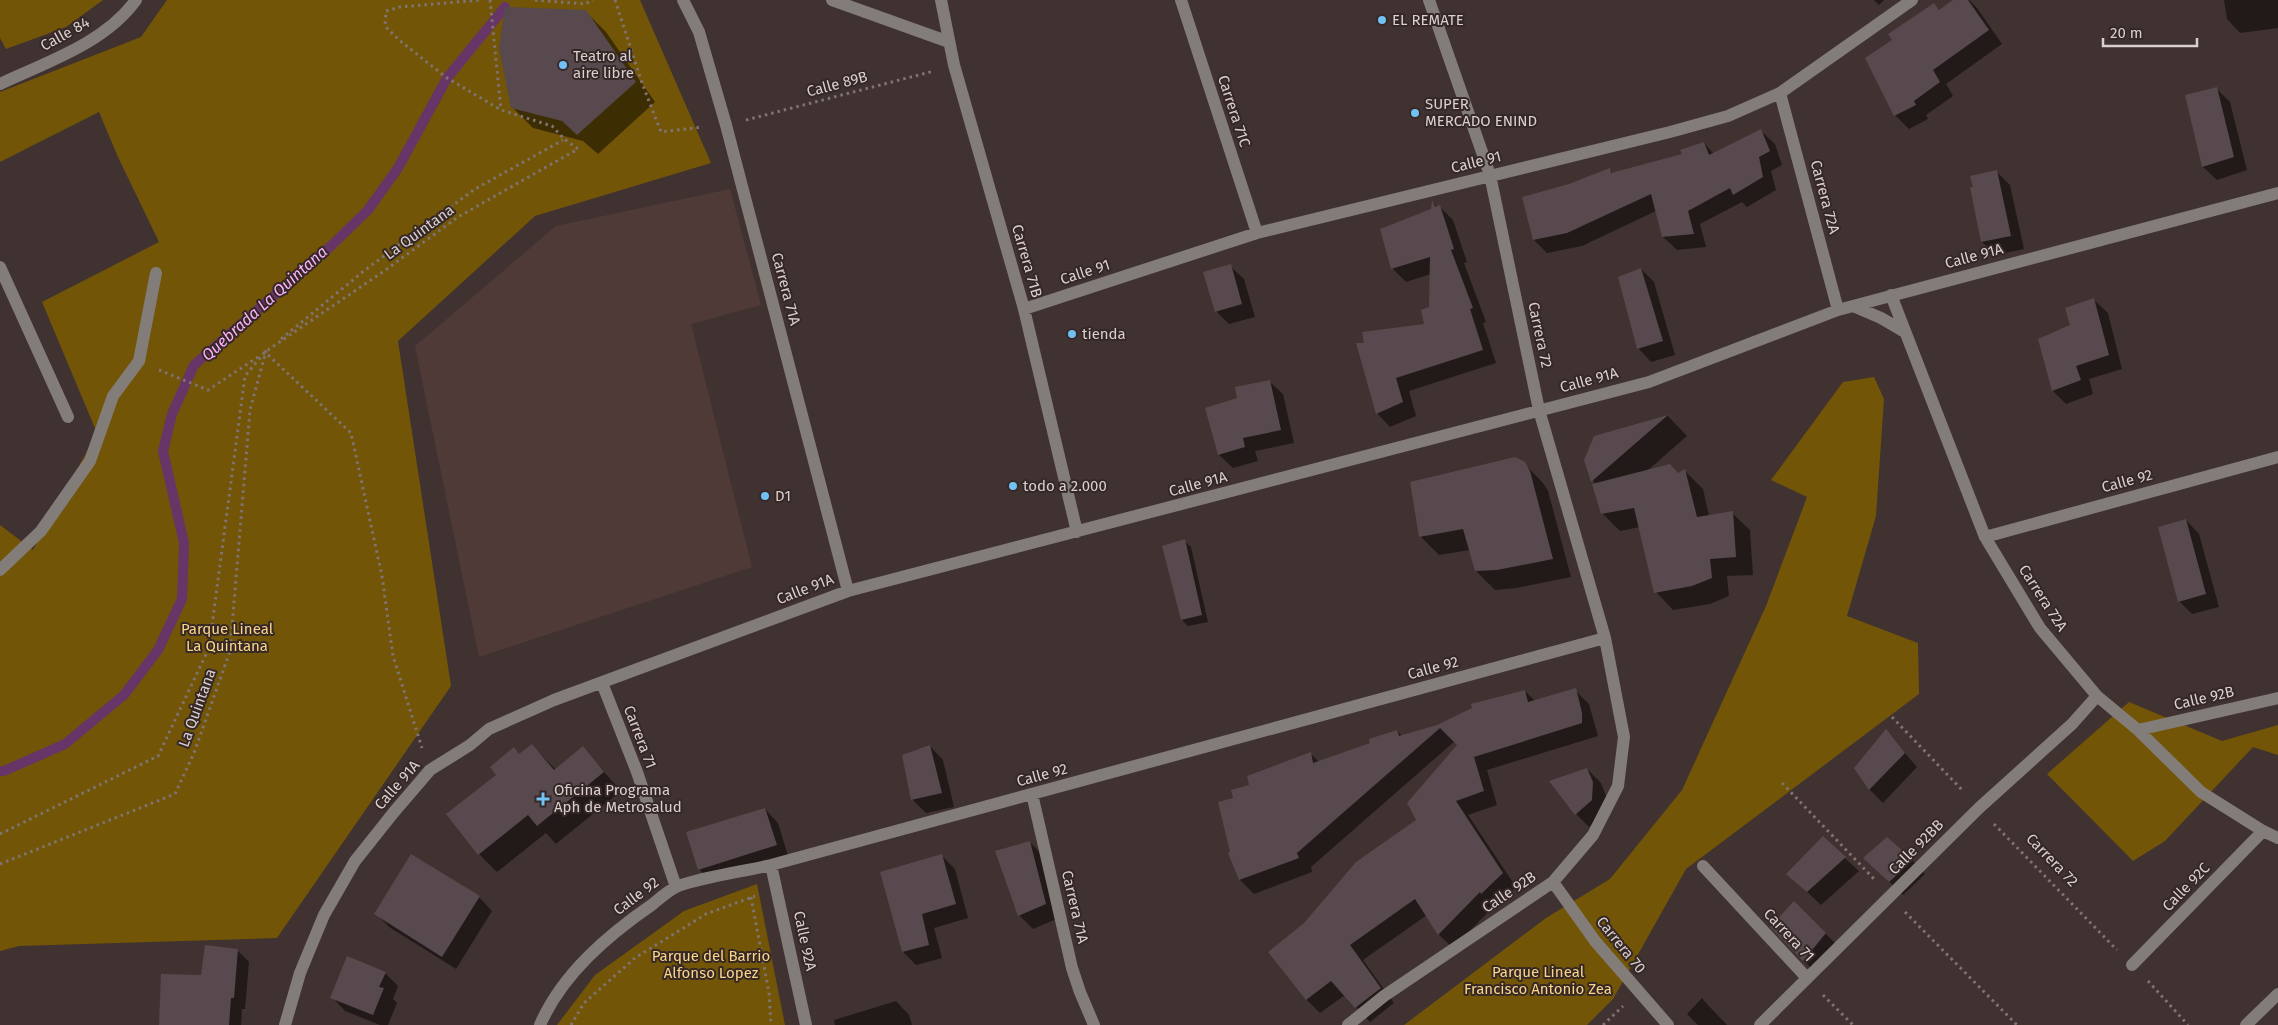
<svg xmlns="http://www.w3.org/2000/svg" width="2278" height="1025" font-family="'Fira Sans',sans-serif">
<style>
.built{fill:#4f3a37}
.green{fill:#725506}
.shadow{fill:#0007}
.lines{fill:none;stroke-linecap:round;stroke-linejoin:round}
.stream{stroke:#673567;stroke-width:10}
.building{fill:#58494e}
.path{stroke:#807472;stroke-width:3;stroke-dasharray:2.5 4;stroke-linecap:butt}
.minor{stroke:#837d79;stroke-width:12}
.poi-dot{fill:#72c1f5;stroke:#352826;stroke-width:2}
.labels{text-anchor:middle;stroke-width:4;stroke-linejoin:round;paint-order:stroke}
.poi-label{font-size:15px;fill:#dad0cf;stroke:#352826;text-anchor:start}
.street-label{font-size:15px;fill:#dad0cf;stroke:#352826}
.park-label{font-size:15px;fill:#fad588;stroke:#352826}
.water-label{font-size:16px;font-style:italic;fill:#feb2fd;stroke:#352826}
</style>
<rect width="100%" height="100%" fill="#403230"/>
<!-- built -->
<path class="built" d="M730 189 761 305 691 324 752 567 479 657 415 346 556 226Z"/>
<!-- green -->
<path class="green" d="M0 0H103L66 27 6 49 0 38Z
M167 0H640L711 163 535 216 398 341 451 686 277 938 19 946 0 951V525L33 550 97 433 42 302 159 242 118 157 99 112 0 162V92L141 37Z
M1874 377 1884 399 1876 516 1847 616 1918 643 1919 694 1686 869 1613 999 1587 1025H1404L1546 918 1610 879 1682 790 1766 606 1807 497 1771 480 1843 382Z
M2129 702 2222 741 2278 725V755L2253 747 2165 841 2133 861 2047 774Z
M757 884 785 1025H557L595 975 684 911Z"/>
<!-- shadow -->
<path class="shadow" d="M1874 0H1884L1879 5Z
M1956 0H1969L1977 8 2002 44 1946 84 1953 96 1926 115 1928 119 1909 129 1895 115 1893 41 1934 5 1940 11Z
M2224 0H2278V28L2240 33 2227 19Z
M586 12 606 32 655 102 598 154 583 141 533 128 513 108Z
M2216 88 2230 102 2247 170 2217 180 2203 167 2187 96Z
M1761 131 1775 144 1782 165 1771 171 1776 190 1747 207 1742 202 1700 224 1706 247 1677 250 1663 237 1656 211 1582 246 1547 253 1534 240 1570 186 1610 170 1613 174 1683 155 1704 143 1714 154Z
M1996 171 2010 185 2024 249 1996 255 1982 242Z
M1433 203 1437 208 1440 207 1453 220 1467 262 1464 263 1486 322 1483 323 1496 363 1409 391 1416 416 1390 427 1377 413 1365 345 1426 325 1430 308 1431 274 1406 282 1392 268 1433 210Z
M1230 266 1244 279 1255 317 1229 324 1216 311Z
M1641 269 1654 282 1675 355 1651 362 1638 348Z
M2094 300 2108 313 2122 369 2089 379 2093 394 2066 404 2053 391 2071 326Z
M1269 381 1283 394 1294 443 1255 451 1258 461 1233 468 1219 455 1206 409 1239 399Z
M1668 416 1687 436 1647 471 1678 474 1685 471 1703 489 1709 516 1732 513 1750 530 1753 575 1727 576 1729 596 1710 604 1673 610 1656 592 1640 527 1620 531 1602 513 1595 484 1586 460 1595 437Z
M1524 463 1543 483 1548 491 1571 577 1516 588 1495 590 1476 571 1470 550 1439 555 1420 536Z
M2186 520 2199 534 2219 607 2192 614 2179 601Z
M1184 541 1191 547 1208 622 1188 626 1182 620Z
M1575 690 1589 704 1598 736 1487 770 1497 805 1468 815 1516 887 1496 907 1495 905 1453 948 1439 935 1427 915 1363 960 1394 1003 1370 1022 1345 995 1320 1013 1306 999 1305 924 1418 820 1458 745 1455 741 1311 867 1312 872 1254 894 1240 880 1230 853 1234 799 1251 786 1310 753 1319 762 1372 744 1397 731 1402 736 1437 726 1525 691 1535 701Z
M1886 731 1917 767 1883 803 1870 790 1856 768Z
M532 745 556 770 583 748 621 791 556 844 546 833 497 872 479 854 498 775Z
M930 746 943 760 954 807 926 813 912 799Z
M1587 769 1601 783 1606 796 1605 813 1589 827 1576 814Z
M765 809 778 823 789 859 712 883 699 869Z
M1823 838 1859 871 1821 905 1788 874Z
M1030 842 1043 856 1059 918 1033 929 1019 915Z
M941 855 955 869 968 918 934 928 942 958 916 965 903 952Z
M1912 860 1925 874 1903 895 1879 872Z
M479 897 492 911 456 969 389 927 376 913Z
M1794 902 1839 947 1817 974 1803 960Z
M237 950 249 962 245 1009H242L241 1025H159L202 977Z
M385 973 398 986 393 999 397 1003 388 1025H380L345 1011 332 997Z
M1702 998 1708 1005 1727 1025H1698L1687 1014Z
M896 1001 909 1015 912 1025H835L834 1020Z"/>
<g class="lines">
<!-- stream -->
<path class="stream" d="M0 771H4L65 744 124 695 158 650 182 599 184 543 163 451 172 414 194 365 331 246 368 210 398 168 447 78 505 7"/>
</g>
<!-- building -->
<path class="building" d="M1953 0H1968L1989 30 1933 70 1940 82 1914 101 1916 105 1894 116 1865 58 1892 40 1888 34 1934 3 1939 10Z
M505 7 586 10 636 82 577 135 562 121 511 108 499 48Z
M2217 87 2234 157 2202 167 2185 95Z
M1761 129 1770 151 1759 157 1763 177 1733 195 1730 188 1688 211 1694 234 1662 237 1651 194 1567 233 1533 240 1522 197 1569 184 1610 168 1611 173 1682 154 1680 150 1704 142 1709 155Z
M1997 170 2011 236 1981 242 1970 187H1973L1970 176Z
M1432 200 1435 207 1440 205 1454 249 1451 250 1473 308 1470 309 1483 350 1396 378 1403 402 1376 414 1356 343H1364L1362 332 1424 324 1421 310 1429 307 1430 257 1391 269 1380 229 1431 209Z
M1231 264 1242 304 1215 312 1203 272Z
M1641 268 1663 341 1637 349 1618 277Z
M2094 298 2109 355 2076 366 2081 380 2052 391 2038 339 2070 325 2065 308Z
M1270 380 1281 430 1243 438 1245 447 1218 455 1205 408 1237 398 1235 387Z
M1668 415 1591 482 1584 460 1594 436Z
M1515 457 1525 462 1530 471 1553 559 1497 570 1475 571 1463 529 1419 537 1410 482Z
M1670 464 1678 473 1685 469 1697 517 1733 511 1736 557 1710 559 1712 578 1692 586 1654 593 1634 508 1601 514 1592 484Z
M2186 519 2206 594 2178 602 2158 527Z
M1185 539 1202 615 1181 620 1162 546Z
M1576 688 1582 713V723L1474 757 1484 791 1456 801 1503 873 1481 894 1480 892 1438 935 1415 899 1350 945 1381 988 1355 1008 1331 981 1306 1000 1268 952 1304 923 1356 862 1416 820 1407 803 1457 745 1440 728 1297 853 1299 858 1239 880 1228 853 1230 852 1218 802 1233 798 1231 790 1249 785 1247 776 1311 752 1313 763 1370 743 1369 739 1397 730 1399 736 1437 725 1472 708 1471 704 1525 690 1528 702Z
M1886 729 1905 753 1869 790 1854 768Z
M532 744 554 770 583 746 604 772 537 826 528 815 478 855 446 814 496 775 490 767 514 747 519 754Z
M930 745 942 793 911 800 902 755Z
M1587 768 1593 782 1592 800 1575 815 1549 781Z
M765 808 777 845 698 870 686 832Z
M1823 836 1846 857 1807 892 1786 874Z
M1887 837 1913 860 1889 882 1863 858Z
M1030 841 1046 904 1018 916 995 851Z
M411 854 480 896 442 957 374 914Z
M942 854 956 904 922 914 929 945 902 952 880 872Z
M1794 901 1826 933 1803 961 1770 927Z
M205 945 238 949 234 998H231L229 1025H159L161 974 201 975Z
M347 956 386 972 379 987 384 988 373 1015 330 998Z"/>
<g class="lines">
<!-- path -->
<path class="path" d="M490 0 501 110
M535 0 585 4 593 0
M615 0 642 83 661 132 703 127
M746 120 934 71
M281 339 365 270 475 189 563 140
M267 351 265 352 351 433 382 576 393 656 422 748
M159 370 208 390 261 355
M1892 717 1964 792
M1782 783 1875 880
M1994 824 2117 950
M0 834 158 756 209 648 245 376 265 352 387 269 458 217 578 149 564 139 552 126 501 110 447 78 399 40 385 26 386 11 400 7 480 0
M0 864 175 794 194 753 230 651 250 410 265 355
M751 897 769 993 771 1025
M1905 912 2017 1025
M2148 981 2188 1025
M1823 995 1853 1025
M571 1025 584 1003 635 958 706 914 755 896
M1603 1025 1623 1006"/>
<!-- minor -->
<path class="minor" d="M683 0 699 32 726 125 848 591
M832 0 949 42
M941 0 954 65 1024 309 1077 532
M1181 0 1257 233
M0 84C47 62 105 43 136 0
M1780 93 1838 310
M0 267 68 417
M1891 295 1985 537 2040 628 2097 696 2138 730 2201 792 2263 831 2278 838
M1853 306 1881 318 1905 332
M1024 309 1257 233 1670 132 1728 116 1780 93 1912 0
M1985 537 2278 457
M0 570 41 531 90 461 113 396 139 361 156 273
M602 683 637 772 676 887
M2138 730 2278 698
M1032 794 1072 968 1080 992 1094 1025
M771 865 806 1025
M1703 866 1807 978
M1553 882 1595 941 1668 1025
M2132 965 2263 831
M285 1025 300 973 324 915 355 861 394 812 430 770 470 745 489 729 554 700 848 591 1649 382 1838 310 2278 193
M540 1025C562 974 608 935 653 904 660 898 669 890 678 886 707 876 741 872 771 865L1605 638
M1348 1025 1384 996 1553 882 1593 835 1618 786 1624 737 1605 638 1539 410 1490 175 1429 0
M1760 1025 1979 808 2072 724 2097 696
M2246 1025 2278 994"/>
</g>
<!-- markers -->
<g class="poi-dot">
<circle cx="1382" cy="20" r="5"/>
<circle cx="563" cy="65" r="5"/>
<circle cx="1415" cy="113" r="5"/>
<circle cx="1072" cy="334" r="5"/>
<circle cx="1013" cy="486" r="5"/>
<circle cx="765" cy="496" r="5"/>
<path d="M540.5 791.5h5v5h5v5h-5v5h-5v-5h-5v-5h5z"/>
</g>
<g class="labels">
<!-- poi labels -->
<g class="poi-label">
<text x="1392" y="25">EL REMATE</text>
<text x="573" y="61">Teatro al<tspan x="573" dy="17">aire libre</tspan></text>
<text x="1425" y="109">SUPER<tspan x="1425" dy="17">MERCADO ENIND</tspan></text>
<text x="1082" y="339">tienda</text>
<text x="1023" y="491">todo a 2.000</text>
<text x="775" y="501">D1</text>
<text x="554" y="795">Oficina Programa<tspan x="554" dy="17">Aph de Metrosalud</tspan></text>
</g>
<!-- street labels -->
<g class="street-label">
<text transform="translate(65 34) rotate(-29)" y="5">Calle 84</text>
<text transform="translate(837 84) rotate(-15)" y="5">Calle 89B</text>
<text transform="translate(1234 111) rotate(72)" y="5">Carrera 71C</text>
<text transform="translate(1476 162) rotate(-14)" y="5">Calle 91</text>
<text transform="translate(1825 197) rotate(75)" y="5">Carrera 72A</text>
<text transform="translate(419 232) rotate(-36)" y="5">La Quintana</text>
<text transform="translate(1974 256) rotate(-15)" y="5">Calle 91A</text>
<text transform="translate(1027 261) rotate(74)" y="5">Carrera 71B</text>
<text transform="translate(1085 272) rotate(-18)" y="5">Calle 91</text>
<text transform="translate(786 289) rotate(75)" y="5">Carrera 71A</text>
<text transform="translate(1540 335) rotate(78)" y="5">Carrera 72</text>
<text transform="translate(1589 380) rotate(-15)" y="5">Calle 91A</text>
<text transform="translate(2127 481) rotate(-15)" y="5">Calle 92</text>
<text transform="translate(1198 484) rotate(-15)" y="5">Calle 91A</text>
<text transform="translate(805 589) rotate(-21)" y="5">Calle 91A</text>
<text transform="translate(2043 598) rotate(57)" y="5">Carrera 72A</text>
<text transform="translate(1433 668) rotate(-15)" y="5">Calle 92</text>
<text transform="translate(2204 698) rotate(-13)" y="5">Calle 92B</text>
<text transform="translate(197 708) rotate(-70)" y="5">La Quintana</text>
<text transform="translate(640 737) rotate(69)" y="5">Carrera 71</text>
<text transform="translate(1042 775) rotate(-15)" y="5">Calle 92</text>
<text transform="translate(397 785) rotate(-49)" y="5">Calle 91A</text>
<text transform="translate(1916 847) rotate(-45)" y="5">Calle 92BB</text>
<text transform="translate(2052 860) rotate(46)" y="5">Carrera 72</text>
<text transform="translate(2186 887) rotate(-46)" y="5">Calle 92C</text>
<text transform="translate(1509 892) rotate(-34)" y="5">Calle 92B</text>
<text transform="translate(636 896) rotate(-37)" y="5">Calle 92</text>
<text transform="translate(1075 907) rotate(77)" y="5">Carrera 71A</text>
<text transform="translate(1789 935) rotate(47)" y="5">Carrera 71</text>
<text transform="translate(805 941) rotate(78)" y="5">Calle 92A</text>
<text transform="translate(1621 945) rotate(51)" y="5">Carrera 70</text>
</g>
<!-- park labels -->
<g class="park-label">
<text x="227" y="634">Parque Lineal<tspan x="227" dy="17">La Quintana</tspan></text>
<text x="711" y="961">Parque del Barrio<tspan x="711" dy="17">Alfonso Lopez</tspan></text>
<text x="1538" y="977">Parque Lineal<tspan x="1538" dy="17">Francisco Antonio Zea</tspan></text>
</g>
<!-- water labels -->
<g class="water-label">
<text transform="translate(264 303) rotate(-42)" y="6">Quebrada La Quintana</text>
</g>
</g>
<!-- scale -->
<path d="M2103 38v8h94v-8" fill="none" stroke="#dad0cf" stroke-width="2.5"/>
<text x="2110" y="38" font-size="15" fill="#dad0cf" stroke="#352826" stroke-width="4" paint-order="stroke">20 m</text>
</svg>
